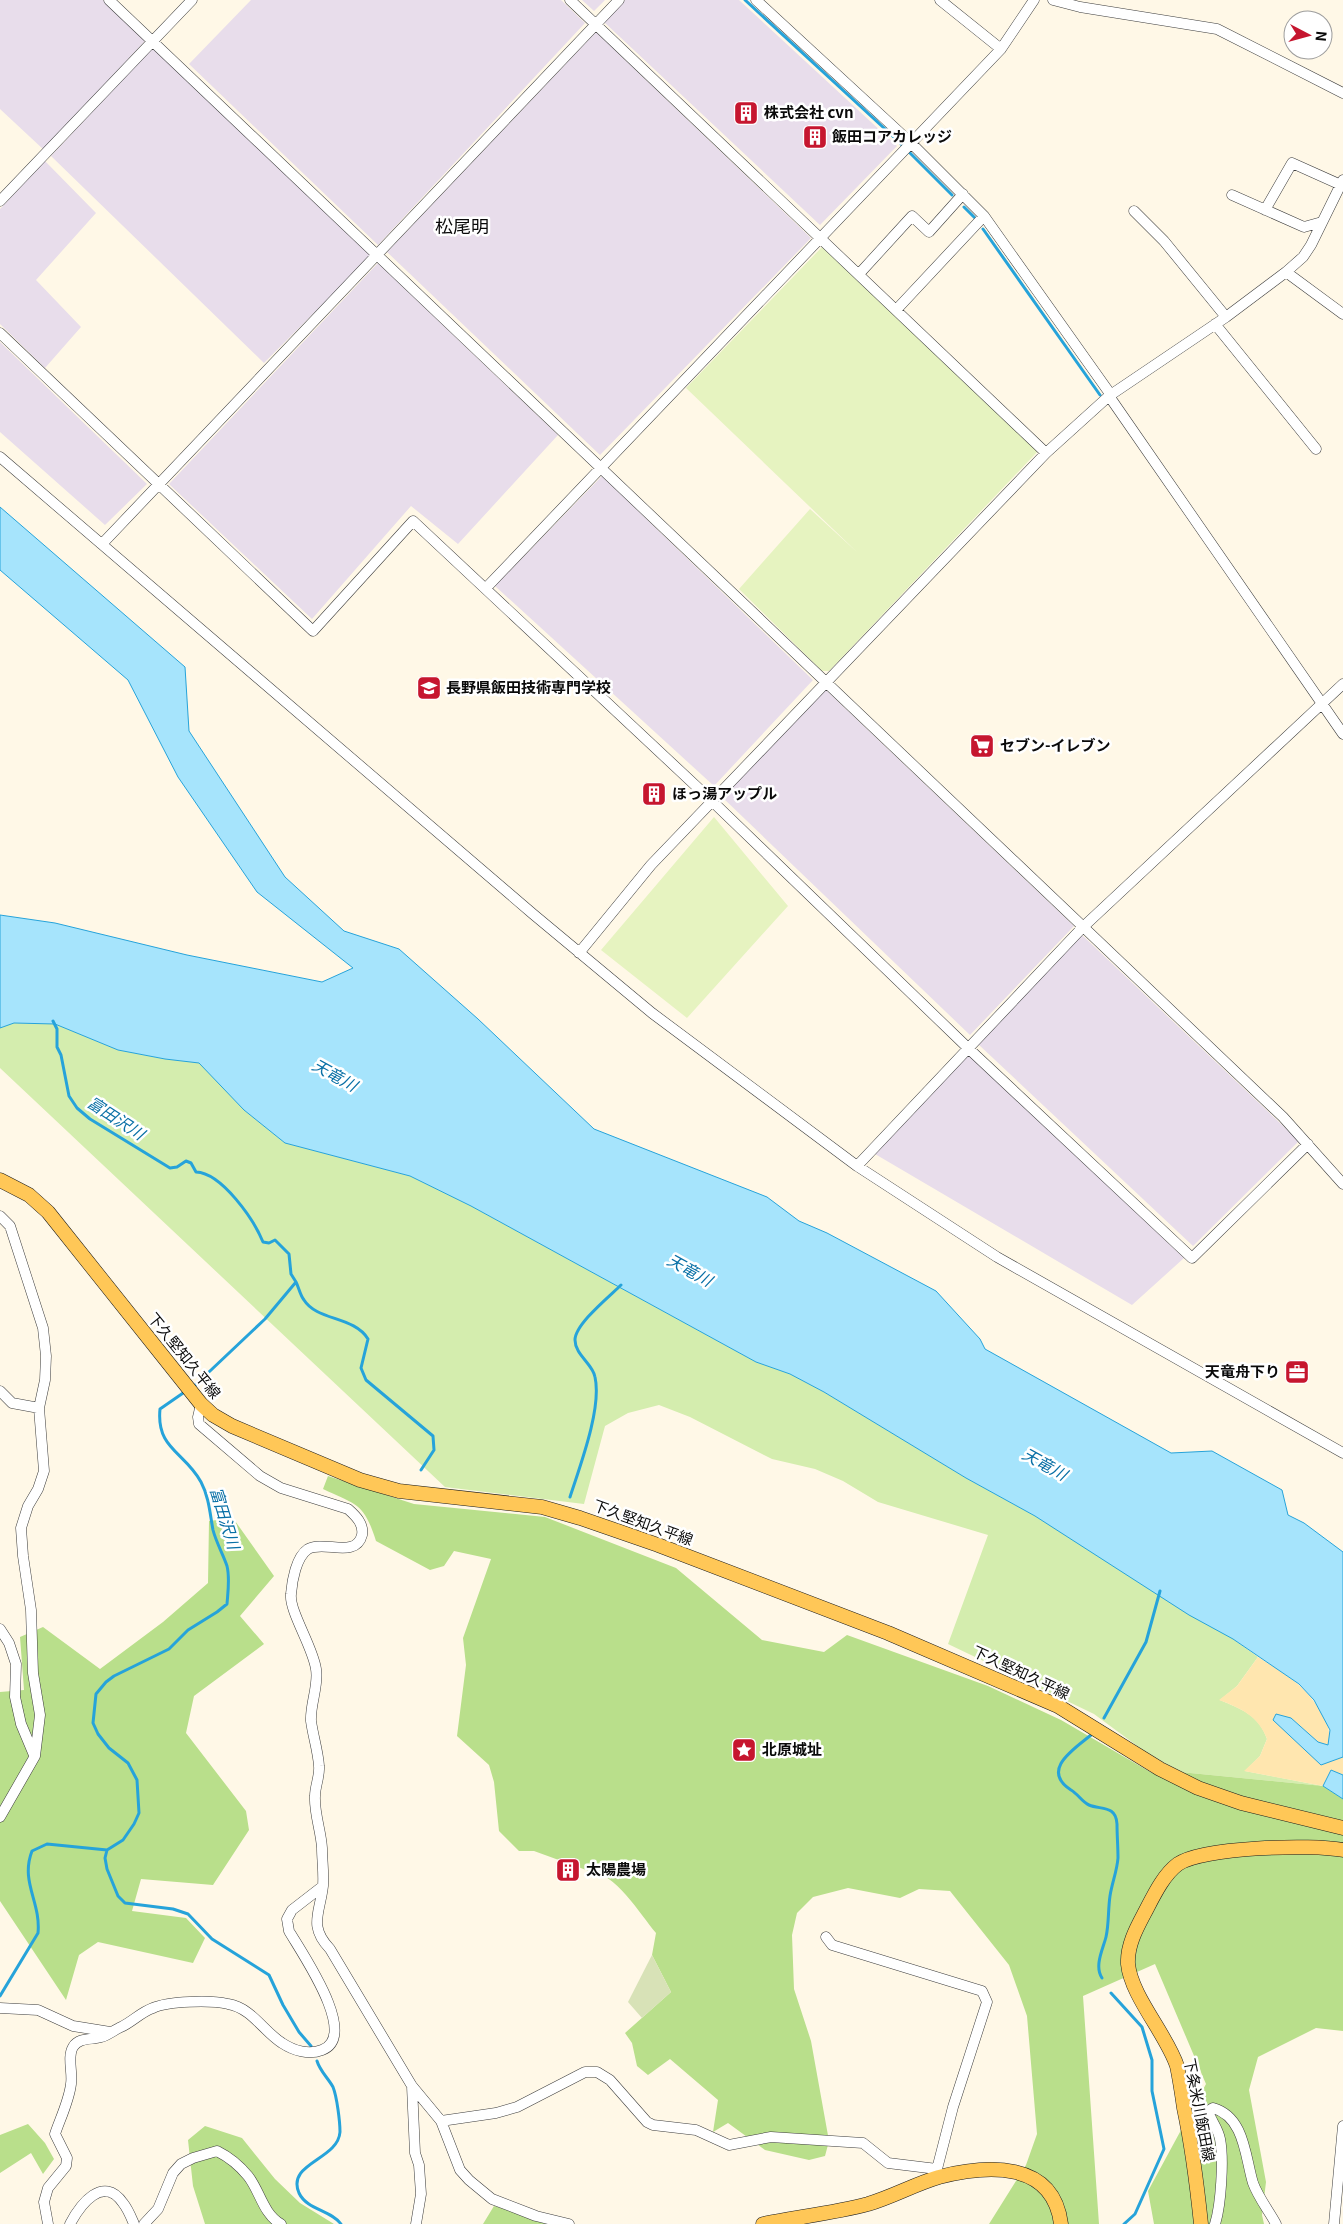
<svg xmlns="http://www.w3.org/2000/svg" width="1343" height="2224" font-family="Georgia,'Noto Sans JP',serif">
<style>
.industrial{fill:#e8ddeb}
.green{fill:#d4edae}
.forest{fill:#b9df8b}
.sand{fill:#ffe6af}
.cemetery{fill:#d8e2b7}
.pitch{fill:#e6f3c0}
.water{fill:#a6e4fc;stroke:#26a3da}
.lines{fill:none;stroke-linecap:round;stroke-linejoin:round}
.stream{stroke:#26a3da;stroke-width:3}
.minor-casing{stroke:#3d3d3d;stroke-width:11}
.major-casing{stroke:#1b1b1b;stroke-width:15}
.minor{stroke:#fff;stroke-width:10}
.major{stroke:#ffc757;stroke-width:14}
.labels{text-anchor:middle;stroke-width:5;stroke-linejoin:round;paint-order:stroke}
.poi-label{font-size:15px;font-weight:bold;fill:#0a0a0a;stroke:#fff;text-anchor:start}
.street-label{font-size:15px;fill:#0a0a0a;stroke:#fff}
.water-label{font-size:16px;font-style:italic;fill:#0970a6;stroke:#fff}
.quarter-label{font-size:18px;fill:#0a0a0a;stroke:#fff}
</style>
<rect width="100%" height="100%" fill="#fff8e7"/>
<!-- industrial -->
<path class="industrial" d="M0 0H103L145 41 44 150 0 109Z
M251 0H561L585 23 378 245 189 64Z
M582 0H605L594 11Z
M625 0H739L897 146 820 225 604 22Z
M596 32 811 238 600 455 387 252Z
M153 47 371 256 264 363 51 156Z
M45 161 96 213 36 280 81 327 45 368 0 324V209Z
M378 263 558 435 458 544 411 506 312 619 169 484Z
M0 342 147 484 105 525 0 432Z
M602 476 813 680 714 786 495 586Z
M826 690 1074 926 970 1035 722 797Z
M1082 935 1299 1141 1193 1246 978 1044Z
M968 1053 1184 1258 1132 1305 875 1154Z"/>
<!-- green -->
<path class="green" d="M13 1023 55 1024 118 1050 165 1059 199 1062 244 1110 285 1143 410 1176 471 1206 756 1362 790 1374 824 1392 966 1478 1035 1516 1233 1639 1258 1657 1237 1686 1220 1700C1241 1709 1259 1715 1267 1739L1260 1756 1245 1771 1323 1786 1180 1772 1144 1751 1094 1714 948 1644 988 1535 878 1502 843 1481 815 1469 772 1459 690 1417 659 1405 628 1413 605 1426 584 1504 445 1487 0 1068V1028Z"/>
<!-- forest -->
<path class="forest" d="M328 1476 414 1504 545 1517 676 1568 762 1640 824 1652 847 1635 988 1686 1061 1720 1152 1773 1180 1772 1323 1786 1343 1799V2031L1316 2028 1258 2057 1249 2090 1266 2182 1262 2215 1264 2224H1154L1148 2191 1206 2084 1155 1964 1083 1996 1099 2224H989L1026 2165 1037 2134 1027 2016 1009 1965 950 1891 919 1889 900 1898 848 1888 813 1897 797 1913 792 1935 794 1989 811 2041 829 2141 825 2156 809 2160 765 2150 728 2123 713 2132 718 2100 670 2059 648 2075 637 2066 632 2043 625 2033 671 1992 652 1955 656 1933C640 1914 615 1872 589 1871L534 1851H519L499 1831 494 1782 489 1765 457 1736 466 1665 463 1638 491 1559 454 1551 444 1566 430 1570 376 1541C364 1503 357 1505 323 1489Z
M233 1518 274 1576 240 1616 264 1644 194 1696 186 1733 246 1811 249 1830 213 1885 141 1879 132 1911 186 1918 205 1938 193 1963 98 1942 79 1955 66 2000 0 1901V1692L24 1690 20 1637 43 1627 100 1669 163 1622 208 1583 209 1521Z
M28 2124 45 2143 54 2159 43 2174 31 2153 0 2173V2135Z
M205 2126 242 2138 275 2179 300 2203 334 2224H205L193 2186 188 2140Z
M494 2206 560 2224H483Z"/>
<!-- sand -->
<path class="sand" d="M1258 1657C1283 1673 1307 1686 1321 1713 1328 1726 1331 1729 1328 1745L1318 1742 1291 1718 1313 1755 1321 1764 1343 1757V1775L1331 1770 1323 1786 1244 1771 1260 1756 1267 1739C1259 1717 1241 1708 1219 1700L1237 1686Z"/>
<!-- cemetery -->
<path class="cemetery" d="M652 1955 671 1992 642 2018 628 2002Z"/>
<!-- pitch -->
<path class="pitch" d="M822 247 1038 451 829 671H822L739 589 810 509 858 553 686 388Z
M714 817 788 906 687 1018 601 950Z"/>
<!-- water -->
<path class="water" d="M0 507 185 667 189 731 285 877 344 931 399 949 478 1019 594 1129 767 1197 799 1221 827 1233 936 1291 980 1339 985 1349 1171 1453 1212 1451 1282 1490 1288 1515 1304 1523 1343 1552V1757L1321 1765 1273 1720 1276 1714 1291 1718 1318 1742 1328 1745 1330 1730 1314 1700 1299 1684 1233 1639 1189 1615 1035 1516 966 1478 824 1392 790 1374 756 1362 471 1206 410 1176 285 1143 244 1110 199 1063 165 1059 118 1050 55 1024 14 1023 0 1028V915L55 923 187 955 322 982 353 968 257 892 178 777 128 680 0 570Z
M1331 1770 1343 1775V1799L1323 1786Z"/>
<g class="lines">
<!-- stream -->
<path class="stream" d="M745 0 897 140 952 195
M964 207 975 218
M983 229 1100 395
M53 1021 57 1029V1047L61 1055 69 1096 77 1108 90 1119 170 1168 177 1167 186 1161 191 1163 196 1172C222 1173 254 1220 263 1242L269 1243 275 1240 289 1254 291 1274 296 1282 265 1319 192 1388
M296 1282C299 1288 300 1295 304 1300 317 1321 354 1316 368 1339L361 1368 366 1380 433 1436 434 1450 421 1470
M570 1497C580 1466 602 1408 595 1377 593 1364 575 1355 575 1340 575 1324 610 1296 621 1285
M1104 1718 1146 1642 1160 1591
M1091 1735C1074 1749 1040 1770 1071 1790 1078 1794 1082 1802 1089 1805 1101 1810 1116 1805 1117 1824 1117 1835 1118 1847 1118 1858 1117 1871 1112 1883 1110 1896 1108 1909 1109 1924 1106 1937 1103 1949 1094 1966 1102 1978
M107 1850 105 1858 107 1869 118 1896 125 1903 173 1909 188 1914 212 1939 269 1975 283 2005 299 2032 311 2046
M1111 1993 1142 2027 1152 2060V2091L1164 2149 1135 2214 1124 2224
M0 1996 38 1933C41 1902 20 1882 32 1851L47 1844 107 1850 123 1840 134 1824 139 1813 137 1780 128 1763 109 1748 98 1734 93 1723 96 1694 106 1682 114 1676 169 1649 188 1630 217 1612 227 1604C228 1591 230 1578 227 1566 223 1554 216 1542 213 1530 210 1514 209 1497 201 1482 185 1452 156 1449 160 1409L186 1391
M317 2061C320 2071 328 2078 333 2087 337 2097 340 2122 340 2132 338 2160 286 2163 299 2193 307 2210 331 2210 341 2224"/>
<defs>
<path id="minor" d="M109 0 1283 1117 1343 1184
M570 0 1046 453
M756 0 911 143 984 216 1111 395
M940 0 1001 49
M1053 0 1080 7 1217 29 1343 93
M1232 195 1304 227 1322 222
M0 201 192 0
M1265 210 1292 163 1341 185
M1134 211 1164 241 1226 317
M1286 272 1343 314
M859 274 912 216 929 232 963 194
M897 309 984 216
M1215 324 1316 449
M0 333 313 631 413 521 712 801 968 1048 1192 1258 1308 1144
M1109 396 1343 734
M0 457 533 914 652 1013 857 1166 997 1257 1343 1453
M102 544 619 0
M486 588 1001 49 1034 0
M579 953 651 865 1046 453 1109 396 1226 317 1286 272 1303 257 1311 245 1343 180
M857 1166 1082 928 1343 684
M0 1216 10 1226 43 1328 46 1356 45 1380 39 1408 44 1471 38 1489 28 1506 21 1528 23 1556 31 1610 33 1673 40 1715 35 1756 0 1817
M0 1391 12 1403 39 1408
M201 1404 198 1417 199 1424 260 1476 281 1488 348 1509C356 1516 364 1524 362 1535 356 1559 324 1540 308 1549 296 1557 292 1581 291 1594 289 1611 313 1647 316 1669 319 1685 310 1704 311 1721 313 1736 318 1751 319 1766 320 1776 315 1786 315 1796 314 1813 321 1831 322 1848 322 1860 324 1873 323 1886 320 1913 308 1926 330 1949L412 2086 441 2121 460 2170 469 2180 492 2199 536 2216 569 2224
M0 1629 9 1643 16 1664 15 1697 21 1724 34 1755
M826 1937 832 1945 982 1991 987 2002 953 2107 937 2169 938 2174
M0 2008 38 2010 73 2026 110 2032
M412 2086 415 2153 419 2165 421 2194 416 2224
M441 2121 496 2113 517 2107 585 2072H597L610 2080 647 2122 653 2125 696 2130 729 2145 771 2137 863 2143 888 2163 937 2169
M48 2224 44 2202 48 2188 66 2166 67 2158 55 2134C60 2119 69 2101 71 2084 73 2073 67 2057 73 2047 79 2037 92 2040 101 2037 107 2036 114 2030 121 2027 132 2022 141 2012 153 2008 168 2001 211 2000 228 2004 252 2008 263 2031 282 2043 294 2051 309 2055 322 2050 360 2036 301 1952 289 1931L287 1919 292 1910 323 1886
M70 2224C80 2205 103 2174 123 2203 128 2209 131 2217 134 2224
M144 2224 158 2209 173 2173 181 2164 193 2158 217 2151C229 2157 239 2165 248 2176 260 2191 263 2214 281 2224
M1215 2224C1221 2205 1224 2159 1220 2139 1218 2128 1211 2121 1208 2111L1213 2108C1245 2117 1245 2157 1253 2183 1258 2197 1269 2211 1276 2224
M1334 2224 1343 2126"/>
<path id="major" d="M0 1180 29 1195 48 1212 201 1404 213 1415 232 1426 360 1480 399 1491 542 1507 580 1518 658 1545 888 1633 1058 1706 1160 1769 1198 1788 1241 1803 1343 1828
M763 2224C798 2217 834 2213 868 2204 892 2197 915 2184 939 2177 987 2165 1053 2160 1061 2224
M1201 2224C1197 2185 1192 2146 1184 2108 1182 2094 1180 2080 1177 2066 1167 2035 1131 1996 1128 1964 1127 1946 1136 1929 1144 1914 1153 1897 1163 1875 1178 1864 1202 1847 1313 1844 1343 1850"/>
</defs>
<!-- minor casing -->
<use href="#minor" class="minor-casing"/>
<!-- major casing -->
<use href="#major" class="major-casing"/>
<!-- minor -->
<use href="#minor" class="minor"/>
<!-- major -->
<use href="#major" class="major"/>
</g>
<!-- icons -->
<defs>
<symbol id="building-square" viewBox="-11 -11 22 22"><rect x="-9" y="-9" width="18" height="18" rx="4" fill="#c6162f" stroke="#fff"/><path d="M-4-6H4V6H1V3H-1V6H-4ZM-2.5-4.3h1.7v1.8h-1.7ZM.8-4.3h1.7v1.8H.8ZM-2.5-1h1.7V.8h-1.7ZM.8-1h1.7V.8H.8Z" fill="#fff"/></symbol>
<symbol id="university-square" viewBox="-11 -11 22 22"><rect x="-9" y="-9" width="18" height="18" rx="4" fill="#c6162f" stroke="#fff"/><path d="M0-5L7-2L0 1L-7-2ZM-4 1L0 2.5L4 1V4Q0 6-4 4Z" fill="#fff"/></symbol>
<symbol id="supermarket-square" viewBox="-11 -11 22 22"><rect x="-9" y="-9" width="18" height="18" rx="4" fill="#c6162f" stroke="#fff"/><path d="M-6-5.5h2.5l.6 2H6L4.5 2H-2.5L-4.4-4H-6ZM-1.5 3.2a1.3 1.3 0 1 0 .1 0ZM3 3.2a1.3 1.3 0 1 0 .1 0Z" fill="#fff"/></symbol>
<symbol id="office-square" viewBox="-11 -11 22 22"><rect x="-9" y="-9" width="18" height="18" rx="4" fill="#c6162f" stroke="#fff"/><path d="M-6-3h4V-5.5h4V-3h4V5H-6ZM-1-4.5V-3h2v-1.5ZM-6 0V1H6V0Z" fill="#fff"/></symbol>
<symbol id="sight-square" viewBox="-11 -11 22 22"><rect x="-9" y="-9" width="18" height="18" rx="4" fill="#c6162f" stroke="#fff"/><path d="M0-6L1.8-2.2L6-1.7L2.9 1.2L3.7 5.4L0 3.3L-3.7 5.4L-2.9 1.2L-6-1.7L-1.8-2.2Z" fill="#fff"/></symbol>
</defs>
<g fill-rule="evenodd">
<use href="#building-square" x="732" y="99" width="28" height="28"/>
<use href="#building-square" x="801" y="123" width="28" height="28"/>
<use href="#university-square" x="415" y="674" width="28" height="28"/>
<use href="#supermarket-square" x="968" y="732" width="28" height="28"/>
<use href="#building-square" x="640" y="780" width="28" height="28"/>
<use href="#office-square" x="1283" y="1358" width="28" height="28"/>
<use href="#sight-square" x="730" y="1736" width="28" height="28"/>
<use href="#building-square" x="554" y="1856" width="28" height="28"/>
</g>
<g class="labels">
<!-- poi labels -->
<g class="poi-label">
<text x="764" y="118">株式会社 cvn</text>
<text x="832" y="142">飯田コアカレッジ</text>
<text x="446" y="693">長野県飯田技術専門学校</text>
<text x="1000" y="751">セブン-イレブン</text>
<text x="672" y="799">ほっ湯アップル</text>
<text x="1280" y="1377" text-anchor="end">天竜舟下り</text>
<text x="762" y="1755">北原城址</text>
<text x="586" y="1875">太陽農場</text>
</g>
<!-- street labels -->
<g class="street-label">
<text transform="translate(184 1356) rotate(51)" y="5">下久堅知久平線</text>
<text transform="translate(643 1523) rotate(20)" y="5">下久堅知久平線</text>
<text transform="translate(1021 1673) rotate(25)" y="5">下久堅知久平線</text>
<text transform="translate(1199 2110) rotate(79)" y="5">下条米川飯田線</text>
</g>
<!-- water labels -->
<g class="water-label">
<text transform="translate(335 1075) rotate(29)" y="6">天竜川</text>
<text transform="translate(116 1118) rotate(33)" y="6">富田沢川</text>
<text transform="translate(690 1270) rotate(29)" y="6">天竜川</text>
<text transform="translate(1045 1464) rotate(29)" y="6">天竜川</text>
<text transform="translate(225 1518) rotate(73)" y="6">富田沢川</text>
</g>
<!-- quarter labels -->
<g class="quarter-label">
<text x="462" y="233">松尾明</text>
</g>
</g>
<!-- north arrow -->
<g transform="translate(1308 35) rotate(96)"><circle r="24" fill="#ffffff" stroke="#9d9d9d"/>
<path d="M0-4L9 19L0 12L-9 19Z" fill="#c6162f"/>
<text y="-8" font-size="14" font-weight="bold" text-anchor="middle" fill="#0a0a0a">N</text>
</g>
</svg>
